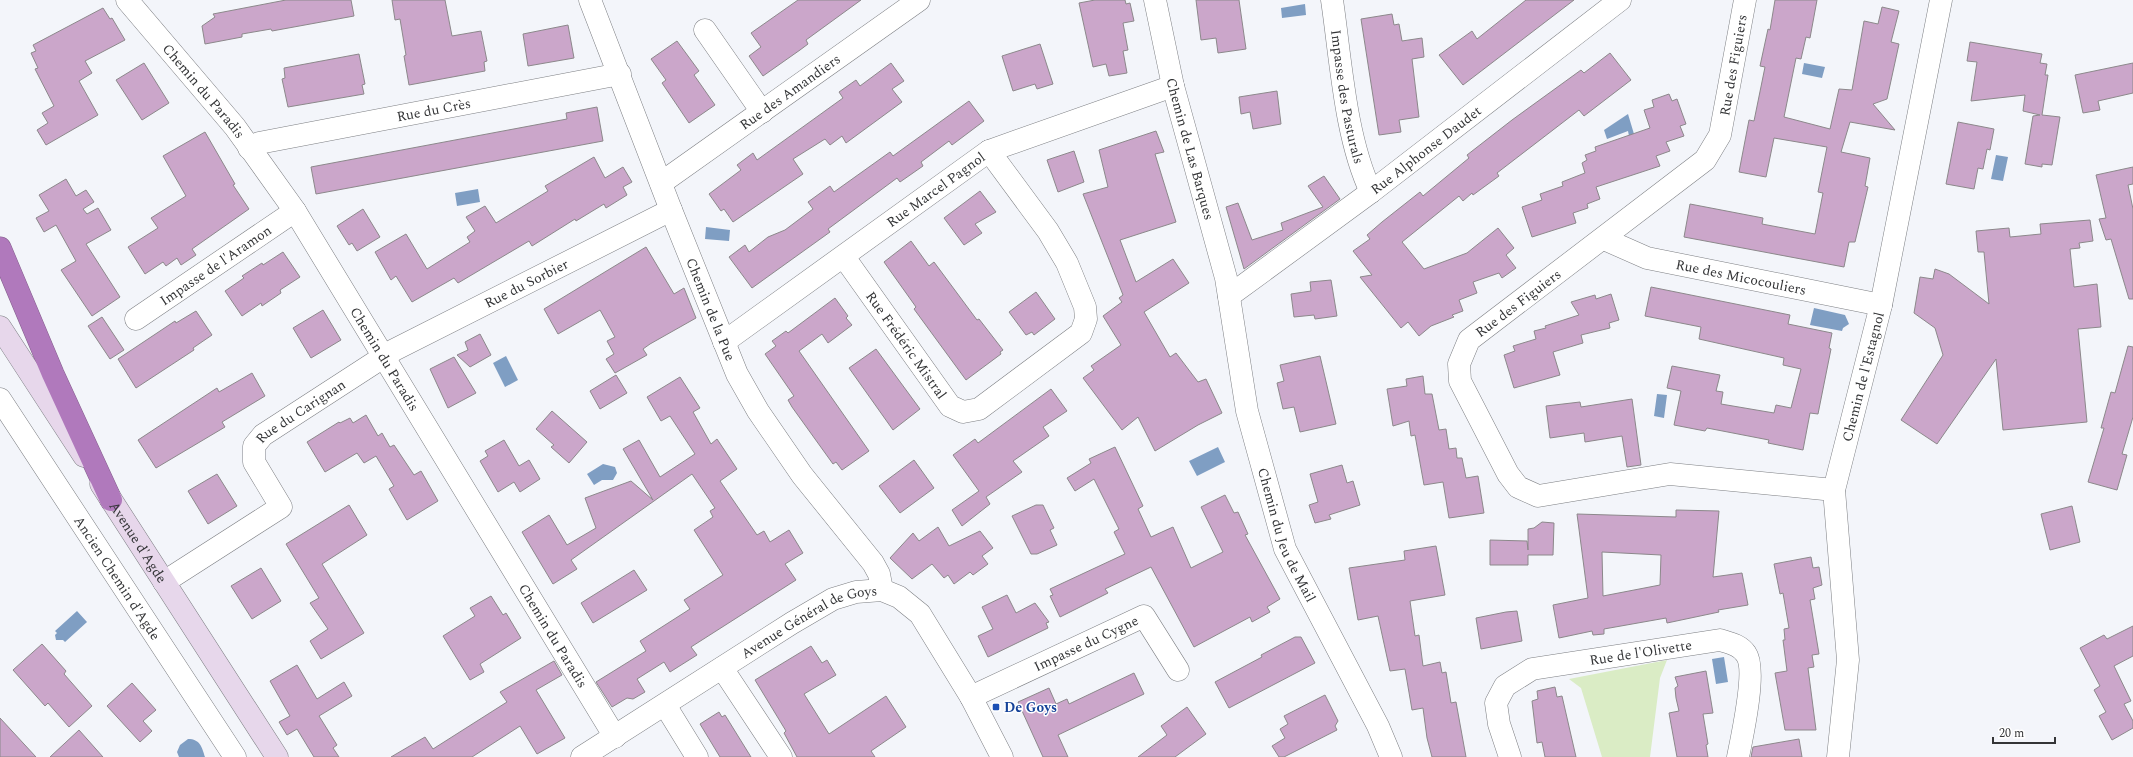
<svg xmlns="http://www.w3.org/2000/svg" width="2133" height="757" font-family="Spectral,serif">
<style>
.green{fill:#daecc5}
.water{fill:#7f9ec3}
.building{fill:#cba6ca;stroke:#8c888b;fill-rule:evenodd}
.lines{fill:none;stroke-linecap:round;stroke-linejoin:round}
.street-casing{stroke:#7d7f83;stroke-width:23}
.secondary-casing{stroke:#7d7f83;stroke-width:23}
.highway-casing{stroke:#85618d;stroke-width:23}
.street{stroke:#fff;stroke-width:22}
.secondary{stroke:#e7d7eb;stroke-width:22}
.highway{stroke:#b079bc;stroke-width:22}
.transit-dot{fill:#1a4fb4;stroke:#fff;stroke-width:1.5}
.labels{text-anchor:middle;stroke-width:3;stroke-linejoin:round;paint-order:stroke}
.street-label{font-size:14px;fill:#343537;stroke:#fff}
.transit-label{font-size:14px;font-weight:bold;fill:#164399;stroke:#fff;text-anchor:start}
</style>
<rect width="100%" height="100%" fill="#f3f5fa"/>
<!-- green -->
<path class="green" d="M1667 660 1660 678 1650 757H1602L1581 688 1569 679Z"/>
<!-- water -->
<path class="water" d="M1305 4 1306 15 1282 18 1281 8Z
M1804 63 1825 67 1822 78 1802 74Z
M1628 114 1634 134 1629 136 1628 131 1607 139 1604 130Z
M1996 155 2008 157 2003 181 1991 179Z
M478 189 480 202 457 206 455 193Z
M706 227 730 230 729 241 705 239Z
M1814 308 1845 315 1849 324 1843 328 1842 331 1810 325Z
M506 356 518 380 505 387 493 363Z
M1657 394 1667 395 1664 418 1654 416Z
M1218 447 1225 462 1197 476 1189 461Z
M603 464 615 467 617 473 613 480H602L594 485 587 474Z
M77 611 87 622 65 642 63 640H56L55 635 57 633 55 631Z
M1724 657 1728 682 1716 684 1712 659Z
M188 739C200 739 202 747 205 757H179L177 752 180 745Z"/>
<!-- building -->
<path class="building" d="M286 0H351L354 16 272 31 271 29 242 34V37L205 44 202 26 215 17 213 14Z
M392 0H445L452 36 481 31 487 61 484 62 485 71 409 85 404 56 406 55 400 19 395 20Z
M798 0H861L806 40 808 44 800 50 763 76 749 56 761 47 751 33Z
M1095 0H1125L1126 4 1130 3 1134 21 1123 23 1128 50 1123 51 1127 73 1109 76 1106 64 1093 67 1079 3Z
M1196 0H1239L1246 49 1218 53 1216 38 1201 40Z
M1526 0H1574L1463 85 1439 55 1472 31 1477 39Z
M1775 0H1817L1810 38 1806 37 1801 59 1796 58 1784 117 1830 129 1839 89 1852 90 1864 21 1878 24 1882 7 1899 11 1891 42 1899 44 1887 99 1873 104 1895 130 1850 122 1841 152 1870 158 1865 186 1868 187 1855 242H1849L1844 267 1684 237 1690 204 1763 218 1762 224 1815 234 1823 193 1818 192 1827 147 1774 138 1766 177 1739 172 1749 120 1754 121 1765 67 1760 66 1768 29 1770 30Z
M103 8 110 19 112 18 125 40 85 61 92 73 79 81 98 115 46 145 37 130 48 123 42 113 54 106 35 69 38 68 31 53 36 51 33 45Z
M1392 14 1394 25 1399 24 1402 41 1422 38 1424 57 1412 59 1419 117 1399 120 1401 132 1379 135 1361 19Z
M568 25 574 58 528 66 523 34Z
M677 41 699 71 694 75 715 105 689 123 662 83 666 80 651 59Z
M1970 42 2042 54 2040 63 2047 64 2045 75H2048L2042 115 2060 117 2052 165 2042 164V167L2025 164 2033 116 2040 115 2023 111 2025 95 1971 101 1977 62 1967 61Z
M1040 44 1053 84 1037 89 1035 84 1013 91 1002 56Z
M1610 53 1631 80 1584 116 1579 110 1497 173 1499 176 1473 195 1472 193 1463 201 1459 196 1402 242 1424 269 1467 253 1498 228 1514 248 1506 255 1516 268 1502 278 1499 273 1473 282 1477 293 1459 300 1463 311 1452 315 1454 317 1431 326 1419 336 1408 322 1401 328 1360 277 1372 275 1353 251 1370 239 1367 235 1382 222 1420 192 1423 196 1469 158 1467 155 1512 120 1581 70 1584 73Z
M359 54 365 84 362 85 364 94 288 107 282 79 285 78 284 68Z
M144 63 169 103 142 120 116 80Z
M891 63 904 81 892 89 902 102 846 143 842 136 830 145 825 139 793 159 803 174 733 222 724 209 721 211 709 194 741 170 737 165 753 153 757 160 843 98 839 92 856 80 860 86Z
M2133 63V93L2098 101 2100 110 2083 113 2075 75Z
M1277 91 1281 124 1253 129 1250 112 1241 114 1239 97Z
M1669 94 1672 101 1677 99 1686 124 1680 126 1684 136 1666 142 1670 151 1656 156 1660 166 1596 187 1600 199 1587 204 1588 208 1573 213 1576 223 1532 237 1522 207 1542 200 1540 194 1563 186 1562 182 1585 173 1582 163 1587 160 1585 155 1596 151 1595 147 1650 128 1644 110 1654 107 1652 100Z
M969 101 984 121 952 145 949 141 921 162 923 166 900 182 897 178 828 229 830 232 752 288 729 257 745 245 749 252 768 237 785 230 813 209 808 202 830 186 834 192 890 152 893 156Z
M597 107 603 141 316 194 311 167 567 119 566 113Z
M1958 122 1994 129 1990 150 1987 149 1983 169 1978 168 1974 189 1946 184Z
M1156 131 1164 152 1155 154 1176 222 1120 240 1136 282 1173 259 1189 283 1144 312 1170 357 1176 353 1198 382 1206 379 1222 413 1198 425 1155 451 1138 417 1122 430 1083 378 1094 370 1091 366 1121 345 1103 316 1122 302 1119 298 1123 295 1083 194 1108 187 1099 150Z
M205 132 235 184 233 185 249 209 192 249 196 255 181 265 177 258 166 266 163 262 145 274 128 247 158 228 151 218 186 196 163 156Z
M1074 151 1084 182 1058 192 1047 160Z
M594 157 605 178 623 167 632 182 623 187 627 195 606 208 604 204 576 221 575 219 532 246 529 241 458 283 454 278 412 302 396 276 391 280 375 252 406 234 427 269 470 242 467 237 475 231 466 217 485 206 496 223 548 191 545 186Z
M2133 167V184L2128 185 2133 209V299H2129L2111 239 2106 240 2099 219 2106 218 2096 175Z
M1324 176 1340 199 1244 269 1226 207 1238 203 1252 240 1283 230 1281 223 1323 207 1308 186Z
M66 179 76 196 86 190 94 202 83 209 87 214 98 208 111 230 86 244 120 297 92 316 61 270 76 261 56 225 44 232 36 218 49 211 39 195Z
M980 191 996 212 975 224 982 233 964 245 944 218Z
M363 209 380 237 357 251 352 243 349 245 337 226Z
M2090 220 2093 241 2079 243 2080 248 2070 249 2074 287 2097 284 2101 327 2078 329 2087 422 2003 430 1996 359 1937 444 1901 420 1943 355 1935 328 1914 313 1920 277 1933 279 1935 269 1949 274 1989 304 1984 252H1978L1976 231 2009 228 2010 237 2041 234 2040 224Z
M911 241 929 266 934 262 977 320 979 319 1003 350 1000 352 1001 354 966 380 914 309 916 307 884 262Z
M646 247 674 294 684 288 696 318 650 344 643 349 647 355 615 373 606 359 614 354 607 341 615 337 600 310 558 334 544 309Z
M283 252 300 277 280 290 281 293 262 306 261 303 242 316 225 291 244 278 242 276 262 263 263 265Z
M1331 280 1337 316 1315 319 1314 315 1294 317 1291 294 1311 291 1310 282Z
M1651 287 1790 315 1788 324 1832 333 1829 348 1831 349 1818 414 1810 413 1803 450 1768 443 1769 440 1707 428 1705 431 1674 425 1681 391 1667 388 1672 366 1720 375 1716 391 1723 392 1721 404 1774 413 1776 405 1791 408 1801 369 1783 365 1784 358 1699 339 1701 327 1645 316Z
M1036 292 1055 319 1034 335 1032 332 1026 335 1009 312Z
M1611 294 1619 320 1609 323 1610 328 1581 335 1583 343 1553 352 1560 375 1514 388 1504 355 1515 351 1513 346 1536 339 1534 331 1546 328 1545 326 1579 315 1571 302 1595 295 1596 299Z
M835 298 848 316 846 318 852 325 828 343 822 334 799 351 869 451 842 470 836 462 833 464 792 407 788 400 794 396 765 354 776 346 772 341 786 331 788 333Z
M323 310 341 340 311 358 293 328Z
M196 311 212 335 193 348 194 350 136 388 118 359 175 321 176 323Z
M102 317 124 350 110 359 88 326Z
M480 334 491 355 470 367 457 355 468 350 465 342Z
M2128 346 2133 347V417L2122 454 2127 455 2117 490 2088 482 2104 428H2101L2111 392 2115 393Z
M876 349 920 409 893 430 849 368Z
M1320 356 1336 424 1300 432 1294 407 1283 409 1277 383 1284 381 1280 365Z
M454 357 476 393 448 408 430 369Z
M252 373 265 396 222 422 225 427 156 468 138 440 217 388 219 392Z
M616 375 627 393 600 409 590 391Z
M1423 376 1425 394H1432L1439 430 1446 429 1449 449 1456 448 1457 458H1462L1466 478 1478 476 1484 513 1449 518 1443 482 1424 485 1415 435 1411 436 1409 421 1393 426 1387 389 1407 386 1406 379Z
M680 377 700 408 693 412 711 444 717 439 737 469 720 481 757 535 764 531 770 542 789 530 803 553 785 564 796 580 691 647 697 655 670 672 664 662 637 679 645 692 633 699 627 698 612 707 596 682 646 651 640 641 690 609 684 600 723 575 694 530 713 517 710 511 715 508 692 474 571 560 577 569 553 584 522 532 549 515 567 545 596 528 585 498 631 481 653 500 623 449 639 440 660 477 695 454 670 416 661 421 647 397Z
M1051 389 1067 411 1043 427 1049 436 1013 461 1022 472 986 497 990 504 962 526 952 510 979 491 953 455 975 439 978 443Z
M1632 399 1641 465 1627 467 1622 436 1585 442 1584 433 1550 438 1546 406 1580 402 1581 407Z
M552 411 587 442 569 463 551 447 554 445 536 429Z
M366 415 378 436 382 433 390 447 394 445 414 475 421 471 438 501 407 520 389 489 394 486 376 456 364 463 357 453 325 472 307 442 339 422 340 423 350 418 353 423Z
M504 440 519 466 529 460 540 479 520 492 514 482 498 492 480 461 488 456 485 451Z
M1115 447 1143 506 1138 509 1151 537 1173 527 1191 568 1223 552 1201 507 1225 495 1234 513 1238 512 1248 534 1245 535 1280 599 1267 607 1270 612 1252 622 1250 617 1194 647 1151 567 1105 589 1108 593 1060 617 1050 596 1053 595 1050 589 1125 554 1114 532 1119 529 1094 479 1075 491 1067 478 1091 463 1089 459Z
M914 460 934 488 900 513 879 486Z
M1342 465 1347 483 1353 481 1360 505 1329 515 1331 519 1315 523 1309 505 1318 502 1310 474Z
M217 474 237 506 208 524 188 491Z
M349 505 367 535 322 564 364 633 321 659 310 641 328 629 310 603 319 598 286 544Z
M1036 505H1043L1054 528 1050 530 1057 545 1037 554H1031L1012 516Z
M2072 506 2080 542 2050 550 2041 514Z
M1676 510 1719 511 1713 577 1742 573 1748 605 1718 610 1719 612 1667 623 1666 618 1604 629V634L1593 635 1592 631 1559 638 1553 605 1588 598 1577 514 1676 517ZM1602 552 1661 555 1660 585 1603 596Z
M1542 522 1554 523 1553 555H1528V565H1490V540L1527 541 1528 550V529L1534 528Z
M938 527 949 546 980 531 993 548 982 556 988 564 973 575 970 572 954 584 948 575 944 578 932 564 912 579 890 558 913 533 919 541Z
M1436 546 1445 595 1410 601 1415 636 1419 635 1423 666 1440 662 1442 673 1446 672 1451 703 1456 702 1466 757H1432L1427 738 1423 708 1412 710 1405 669 1390 671 1378 616 1358 620 1349 568 1405 560 1404 551Z
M1811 557 1813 568 1819 567 1822 585 1813 588 1815 599 1810 600 1819 654 1812 655 1814 667 1808 668 1816 730H1785L1775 673 1787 671 1783 640H1785L1784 629 1789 628 1783 593 1780 594 1774 564Z
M261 568 281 601 252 619 231 586Z
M634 570 647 590 593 623 581 603Z
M1007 595 1016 613 1035 603 1049 622 1046 623 1048 628 988 657 978 636 993 629 982 607Z
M491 596 503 615 506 613 521 638 480 664 484 672 470 680 443 636 475 616 470 608Z
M1517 611 1522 641 1481 649 1476 618 1506 612Z
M2133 626V656L2114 666 2131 701 2124 704 2133 721V728L2112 740 2099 716 2106 712 2094 690 2100 686 2080 648 2104 635 2107 639Z
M1295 637H1301L1315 663 1229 708 1215 682 1262 657 1261 655Z
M42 644 66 671 64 674 92 706 69 727 48 703 45 706 13 670Z
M811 646 822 663 827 660 836 675 804 694 829 734 886 696 906 727 871 751 875 757H797L784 733 786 731 755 680Z
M554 661 562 675 536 690 565 738 537 754 520 726 472 757H391L425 737 433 749 507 702 500 692Z
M297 665 317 699 344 682 352 696 319 716 337 745 333 748 339 757H314L297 729 287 735 279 722 290 716 270 681Z
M1706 671 1713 713 1703 714 1708 744 1706 745 1708 757H1677L1669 713 1679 711 1676 698 1675 688 1678 686 1675 677Z
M1134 673 1144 694 1058 735 1068 757H1043L1018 702 1049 688 1056 704 1067 699 1069 704Z
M132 683 156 710 143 721 152 731 140 742 107 706Z
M1555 687 1557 697 1562 696 1576 757H1545L1542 742 1537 743 1532 701 1538 699 1537 691Z
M1325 695 1338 721 1335 726 1337 730 1284 757H1279L1272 746 1285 738 1280 729 1288 724 1284 716Z
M1187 707 1206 734 1175 757H1138L1167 735 1161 726Z
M719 712 722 717 725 715 751 757H720L700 724Z
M0 718 36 757H0Z
M79 730 103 757H50Z
M1799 739 1802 757H1751L1753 747Z"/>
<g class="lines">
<defs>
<g id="street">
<path id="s1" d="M127 0 235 127 295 211 615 737"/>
<path id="s2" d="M590 0 671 210 737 374 758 411 802 475 873 563 879 574 882 590"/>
<path id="s3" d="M1155 0 1173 86 1226 278 1247 411 1285 549 1378 726 1391 757"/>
<path id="s4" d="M1332 0C1341 61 1345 137 1371 192"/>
<path d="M1745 0 1720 135 1705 160 1469 340 1459 364 1460 381 1508 474 1518 487 1538 496 1670 474 1834 490"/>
<path d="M705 30 762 112"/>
<path id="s5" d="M249 148 259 143 620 74"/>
<path id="s6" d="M661 183 919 0"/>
<path id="s7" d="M1604 239 1647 258 1881 305"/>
<path id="s8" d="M844 257 950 406 963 412 979 409 1081 333 1086 319 1085 307 1067 263 1048 231 989 151"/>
<path id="s9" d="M1229 296 1371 192 1620 0"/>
<path id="s10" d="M136 319 295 211"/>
<path id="s11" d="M724 342 989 151 1173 86"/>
<path id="s12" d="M0 399 235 757"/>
<path id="s13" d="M164 582 281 507 254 462V446L263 435 394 350 671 210"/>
<path d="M722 668 781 757"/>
<path id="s14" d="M971 697 1144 616 1178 670"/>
<path d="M665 705 697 757"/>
<path id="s15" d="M582 757 792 623 833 599 856 592 882 590 899 597 920 614 971 697 1002 757"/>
<path id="s16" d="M1510 757 1499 724 1496 703 1505 686 1532 669 1720 640C1730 643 1740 645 1746 654 1757 669 1742 737 1738 757"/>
<path id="s17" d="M1838 757 1848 660 1834 490 1881 305 1941 0"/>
</g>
<g id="secondary">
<path d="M0 327 84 456"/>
<path id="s18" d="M101 484 277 757"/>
</g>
<path id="highway" d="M0 248 53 374 111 500"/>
</defs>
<!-- street casing -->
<use href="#street" class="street-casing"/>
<!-- secondary casing -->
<use href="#secondary" class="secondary-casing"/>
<!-- highway casing -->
<use href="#highway" class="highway-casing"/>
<!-- street -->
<use href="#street" class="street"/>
<!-- secondary -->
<use href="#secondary" class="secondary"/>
<!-- highway -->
<use href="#highway" class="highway"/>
</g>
<!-- markers -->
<rect class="transit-dot" x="992" y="703" width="8" height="8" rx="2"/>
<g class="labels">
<!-- street labels -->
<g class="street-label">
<text transform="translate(1733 65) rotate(-80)" y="5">Rue des Figuiers</text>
<text dy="5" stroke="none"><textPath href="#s1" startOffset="119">Chemin du Paradis</textPath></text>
<text dy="5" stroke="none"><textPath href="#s6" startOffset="158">Rue des Amandiers</textPath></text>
<text dy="5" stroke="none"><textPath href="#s4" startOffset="98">Impasse des Pasturals</textPath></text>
<text dy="5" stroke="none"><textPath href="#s5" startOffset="189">Rue du Crès</textPath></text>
<text dy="5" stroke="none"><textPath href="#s3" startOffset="153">Chemin de Las Barques</textPath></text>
<text dy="5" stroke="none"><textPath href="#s9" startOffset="245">Rue Alphonse Daudet</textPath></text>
<text dy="5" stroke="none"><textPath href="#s11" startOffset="261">Rue Marcel Pagnol</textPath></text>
<text dy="5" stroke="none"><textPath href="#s10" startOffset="96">Impasse de l'Aramon</textPath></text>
<text dy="5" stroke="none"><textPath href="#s7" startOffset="143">Rue des Micocouliers</textPath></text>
<text dy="5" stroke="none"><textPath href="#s13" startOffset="526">Rue du Sorbier</textPath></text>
<text transform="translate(1518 303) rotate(-37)" y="5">Rue des Figuiers</text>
<text dy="5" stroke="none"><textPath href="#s2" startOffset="332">Chemin de la Pue</textPath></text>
<text dy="5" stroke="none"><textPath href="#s8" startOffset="108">Rue Frédéric Mistral</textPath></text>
<text dy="5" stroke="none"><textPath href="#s1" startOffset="443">Chemin du Paradis</textPath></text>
<text dy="5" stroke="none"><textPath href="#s17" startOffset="385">Chemin de l'Estagnol</textPath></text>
<text dy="5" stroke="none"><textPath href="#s13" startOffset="266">Rue du Carignan</textPath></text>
<text dy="5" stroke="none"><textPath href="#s3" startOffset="552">Chemin du Jeu de Mail</textPath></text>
<text dy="5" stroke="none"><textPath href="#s18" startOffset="69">Avenue d'Agde</textPath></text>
<text dy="5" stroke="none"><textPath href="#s12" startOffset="214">Ancien Chemin d'Agde</textPath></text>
<text dy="5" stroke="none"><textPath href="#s15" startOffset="266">Avenue Général de Goys</textPath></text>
<text dy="5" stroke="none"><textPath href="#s1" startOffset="767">Chemin du Paradis</textPath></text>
<text dy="5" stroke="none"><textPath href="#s14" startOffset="127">Impasse du Cygne</textPath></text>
<text dy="5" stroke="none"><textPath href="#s16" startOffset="217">Rue de l'Olivette</textPath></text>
</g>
<!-- transit labels -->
<g class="transit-label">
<text x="1004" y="712">De Goys</text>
</g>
</g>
<!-- scale -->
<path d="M1993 737v6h62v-6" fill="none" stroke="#343537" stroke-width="2"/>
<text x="1999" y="737" font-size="12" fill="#343537" stroke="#ffffff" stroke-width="3" paint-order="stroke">20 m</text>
</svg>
